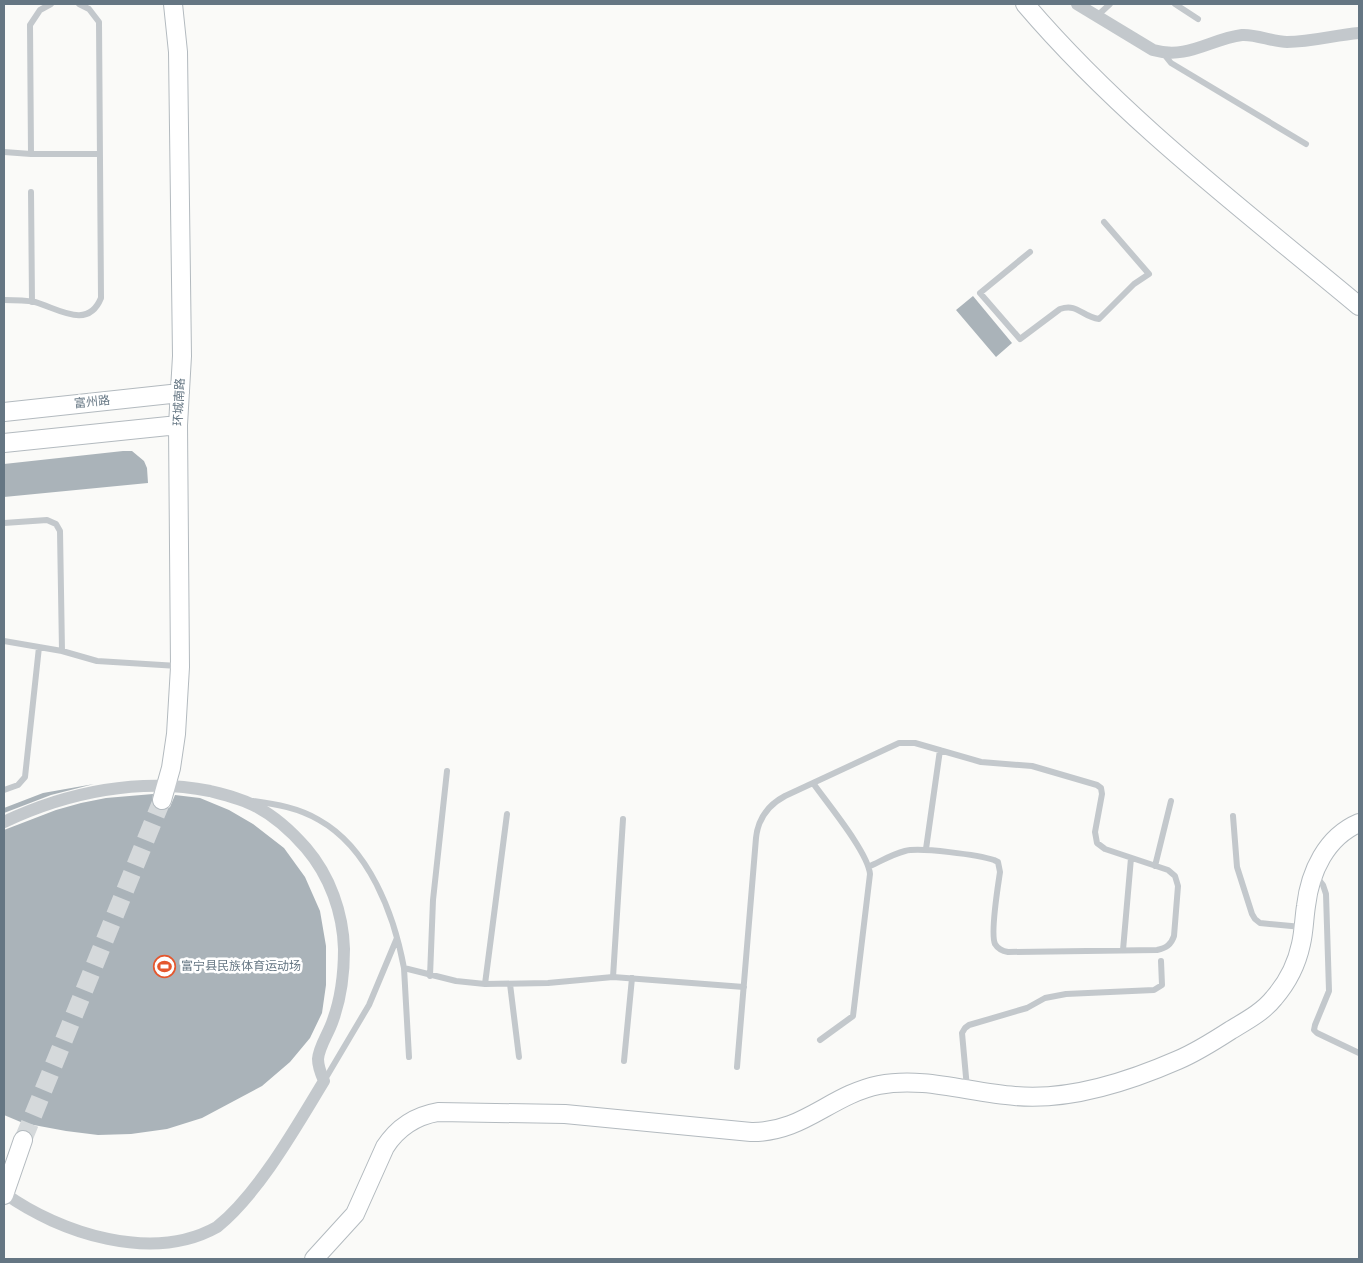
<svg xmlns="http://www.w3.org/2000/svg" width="1363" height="1263" font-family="Roboto,'Noto Sans SC',sans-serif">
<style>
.building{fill:#aab3b9}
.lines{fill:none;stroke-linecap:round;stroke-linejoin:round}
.secondary-tunnel{stroke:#d5d9db;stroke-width:18;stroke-dasharray:18 9;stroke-linecap:butt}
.secondary-casing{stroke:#b3babf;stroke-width:20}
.lane{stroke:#c3c8cc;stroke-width:6}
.street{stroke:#c3c8cc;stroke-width:12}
.secondary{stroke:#fff;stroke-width:18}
.labels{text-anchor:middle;stroke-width:5;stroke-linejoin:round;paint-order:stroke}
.street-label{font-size:12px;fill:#657683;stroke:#fff}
.poi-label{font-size:12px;fill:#657683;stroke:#fff;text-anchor:start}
</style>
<rect width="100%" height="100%" fill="#fafaf8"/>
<!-- building -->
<path class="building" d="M973 296 1012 343 996 357 956 310Z
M123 451H132L144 461 147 468 148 483 4 497V464Z
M94 784 51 795 4 813V808L43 793Z
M153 794 152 803 155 808 160 810H165L170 807 175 795 200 798 229 810 253 824 284 848 305 877 320 911 326 946V985L322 1013 310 1038 290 1062 262 1086 202 1118 167 1129 131 1134 98 1135 66 1131 23 1123 4 1115V830L56 810 81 803 106 798Z"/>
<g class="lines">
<!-- secondary-tunnel -->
<path class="secondary-tunnel" d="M23 1140 162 800"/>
<defs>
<path id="secondary" d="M1025 4C1123 119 1244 210 1359 306
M4 412 180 393
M4 443 178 425
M162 800 171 768 176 734 180 667 178 425 182 356 178 52 173 4
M4 1195 23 1140
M314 1259 355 1214 385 1147C398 1127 415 1116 438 1112L565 1114 751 1132C803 1133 830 1095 879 1085 924 1076 970 1093 1015 1096 1068 1101 1130 1081 1178 1060 1197 1052 1214 1041 1231 1030 1246 1021 1263 1012 1274 998 1287 983 1297 963 1301 944 1304 931 1304 919 1306 906 1310 872 1326 837 1359 823"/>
</defs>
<!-- secondary casing -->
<use href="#secondary" class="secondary-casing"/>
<!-- lane -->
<path class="lane" d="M1175 4 1198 19
M1097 16 1110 4
M1163 53 1171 63 1306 144
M4 152 31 154H100
M31 154 30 25 40 10 51 4
M31 192 32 302
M1030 252 980 293 1020 339 1060 309C1078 303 1082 317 1099 319L1134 284 1149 274 1104 222
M4 300C14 300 24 300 35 302 59 309 88 330 101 298L99 22 89 9 79 4
M4 523 47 520 56 524 60 531 62 651
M4 641 62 651 97 661 178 666
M813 783C827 803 868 852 870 874L853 1016 820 1040
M4 790 18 785 25 777 39 647
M253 801C276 804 299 808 319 820 369 848 394 914 404 968L456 981 485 984 548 983 613 977 744 987
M1233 816 1237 867 1252 914 1255 919 1260 923 1302 927
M926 849 940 750
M1155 866 1171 801
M1316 876 1323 885 1326 894 1329 991 1315 1025 1314 1030 1317 1033 1359 1053
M1123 950 1131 858
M404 968 409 1057
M430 976 433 900 447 771
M613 977 623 819
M485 984 507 814
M510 984 519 1057
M624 1061 632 978
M737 1067 756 838C758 818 768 805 785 796L899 743H915L981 762 1032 766 1097 785 1101 788 1102 794 1095 832 1097 843 1105 849 1168 870 1175 876 1178 886 1174 936C1171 945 1166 948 1157 950L1008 952C1002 951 998 949 995 944 990 933 998 886 1000 872L998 862 994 860C979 855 920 847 905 851 893 854 881 861 870 866
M324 1081 369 1005 397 938
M967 1088 962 1033 965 1028 969 1025 1027 1008 1045 998 1066 994 1154 990 1162 985 1161 961"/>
<!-- street -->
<path class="street" d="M1077 4 1153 50C1188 60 1210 39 1242 35 1256 34 1273 42 1287 42 1312 42 1335 35 1359 33
M4 822C67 792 141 777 210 791 226 795 243 799 257 807 276 817 292 832 306 848 330 876 343 913 344 949 344 973 341 998 333 1020 329 1033 319 1046 318 1059 318 1067 321 1074 324 1081 296 1127 259 1193 217 1227 153 1263 61 1234 4 1193"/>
<!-- secondary -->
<use href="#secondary" class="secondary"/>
</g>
<!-- icons -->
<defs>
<symbol id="stadium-ring" viewBox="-11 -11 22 22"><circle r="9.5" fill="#fff" stroke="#e4572e" stroke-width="1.5"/><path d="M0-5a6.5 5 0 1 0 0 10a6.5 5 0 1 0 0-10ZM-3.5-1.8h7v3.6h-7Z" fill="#e4572e"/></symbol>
</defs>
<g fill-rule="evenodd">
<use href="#stadium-ring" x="152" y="954" width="25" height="25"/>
</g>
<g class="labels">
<!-- street labels -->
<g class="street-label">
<text transform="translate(92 402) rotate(-6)" y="4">富州路</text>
<text transform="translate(179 402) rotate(-87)" y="4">环城南路</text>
</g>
<!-- poi labels -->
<g class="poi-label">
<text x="181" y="970">富宁县民族体育运动场</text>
</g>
</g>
<!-- border -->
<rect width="1363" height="1263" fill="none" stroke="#657683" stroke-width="10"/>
</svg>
